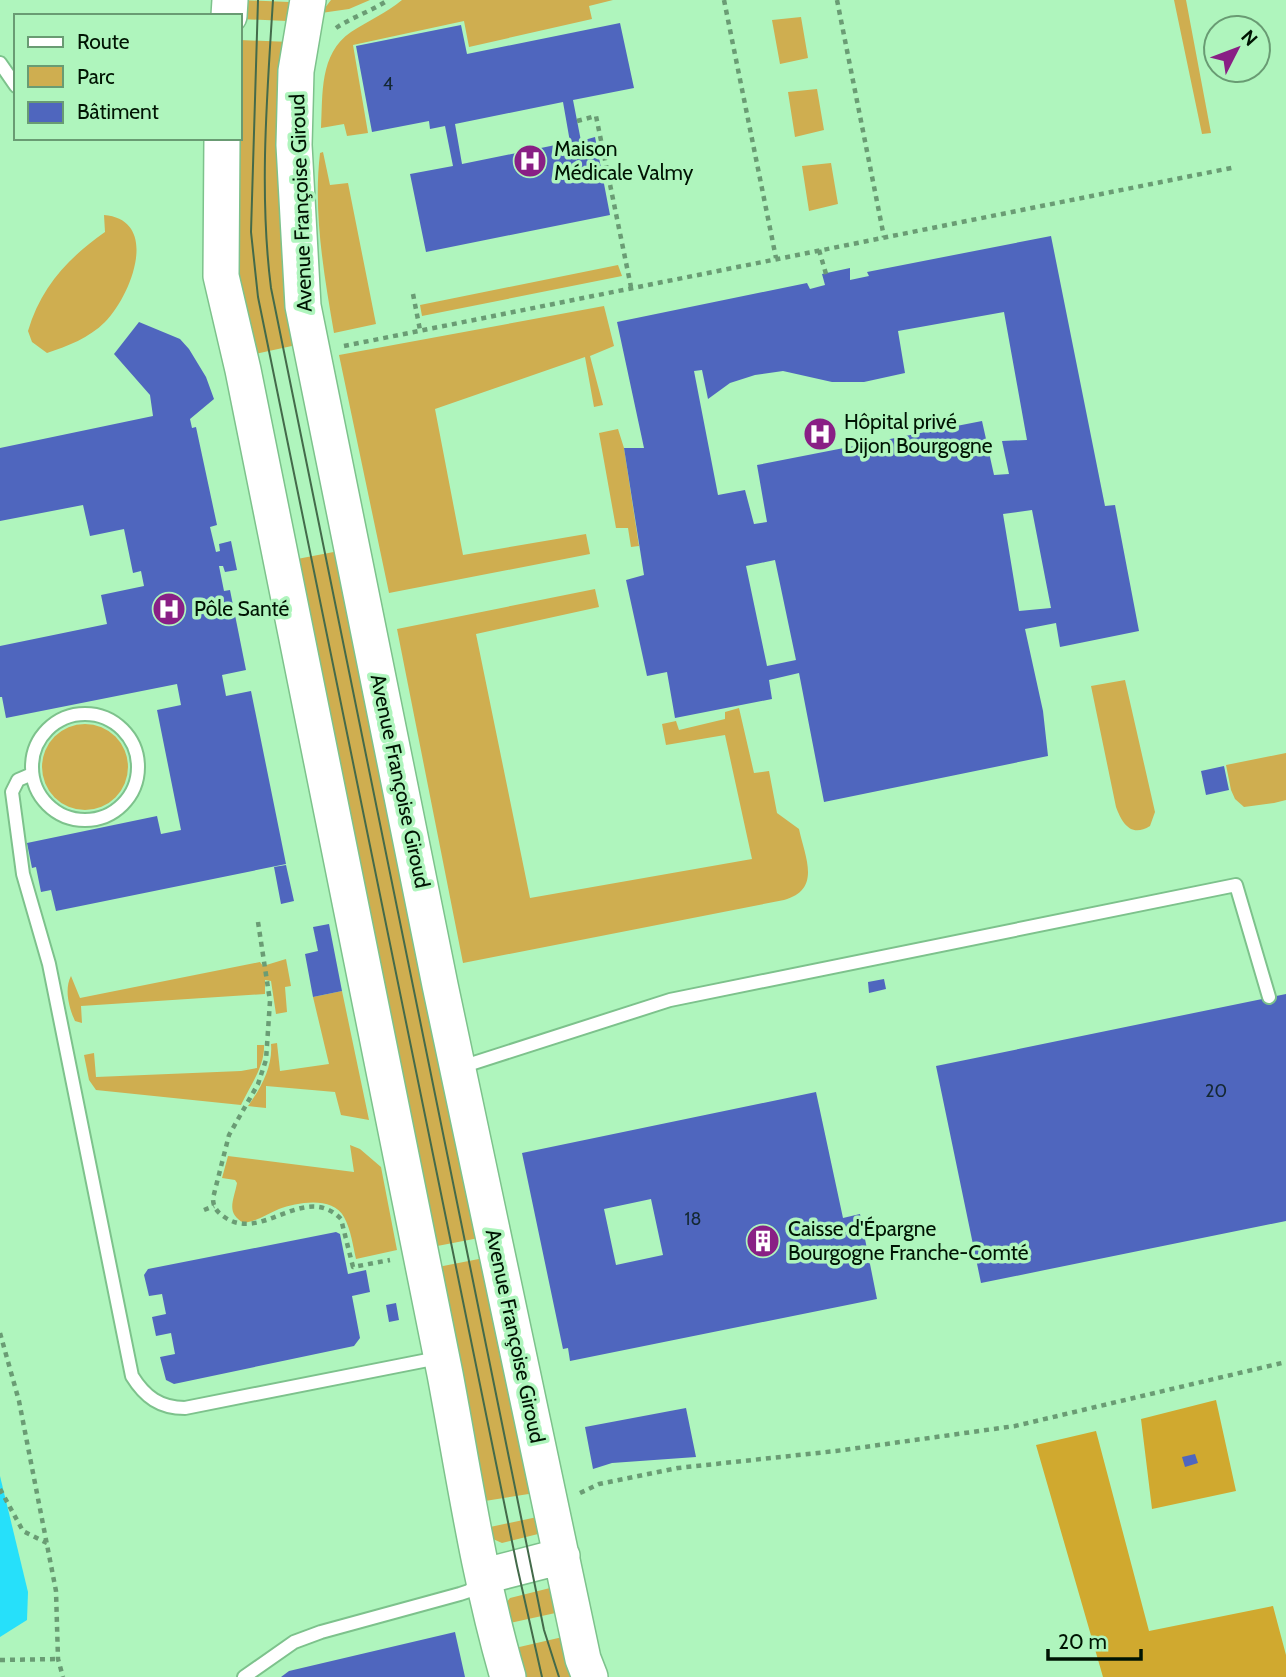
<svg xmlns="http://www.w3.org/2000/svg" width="1286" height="1677" font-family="Cabin,sans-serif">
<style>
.green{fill:#cfae50}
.forest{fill:#d0a92f}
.water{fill:#26e0fa}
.building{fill:#4f66be;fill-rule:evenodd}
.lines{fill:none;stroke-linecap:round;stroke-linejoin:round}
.lane-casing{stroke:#7dc28c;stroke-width:16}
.secondary-casing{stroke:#7dc28c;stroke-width:38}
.path{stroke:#6a9c74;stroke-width:4.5;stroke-dasharray:5 5;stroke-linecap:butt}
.lane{stroke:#fff;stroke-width:12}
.secondary{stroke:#fff;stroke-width:35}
.tram{stroke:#436a4a;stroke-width:2}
.labels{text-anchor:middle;stroke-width:7;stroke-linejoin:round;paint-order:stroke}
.number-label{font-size:18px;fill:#142832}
.poi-label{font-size:21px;fill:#001403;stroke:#aff5bd;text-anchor:start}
.street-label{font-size:21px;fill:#001403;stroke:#aff5bd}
</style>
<rect width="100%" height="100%" fill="#aff5bd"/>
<!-- green -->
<path class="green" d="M240 0 289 2 291 5 287 21 240 19Z
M331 0H370L349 9 321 13Z
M402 0H613L589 6 592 19 469 47 464 21 353 45 368 133 347 136 344 124 321 128C323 94 319 54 351 32 368 21 386 13 402 0Z
M1174 0H1186L1211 133 1202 134Z
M801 17 808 58 780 64 772 20Z
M240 40 290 42 301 344 250 355 234 244 235 138H240Z
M817 89 824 130 795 137 788 92Z
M323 152 330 185 348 183 376 324 334 333C324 274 313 213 320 153Z
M831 163 838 204 809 211 802 166Z
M104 215C161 220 131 296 105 322 89 338 68 346 47 353L32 342 28 331C41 287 68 258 105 232Z
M618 265 622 276 422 316 420 305Z
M604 306 614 346 590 356 603 405 594 407 585 357 435 409 463 555 586 534 590 554 389 593 339 355Z
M618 429 624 448 639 546 631 547 628 528H616L599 433Z
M344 550 484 1237 432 1247 292 560Z
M595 589 599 607 476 634 530 898 752 859 725 735 666 745 662 724 676 721 679 730 725 719V712L739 708 754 773 769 771 777 813 799 829C805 857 822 890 784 900L463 963 397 629Z
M1125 680 1155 812 1150 826C1131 838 1122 823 1116 807L1091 686Z
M42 767a43 43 0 1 1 86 0a43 43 0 1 1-86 0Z
M1286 753V800L1274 803 1244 807 1235 799 1231 790 1226 765Z
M286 959 291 986 285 987 287 1012 276 1014 271 981 265 980V994L81 1006 82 1023 75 1021C69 1008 64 989 71 976L80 998 260 962 263 966Z
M342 991 369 1120 341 1115 335 1092 266 1086V1108L248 1106C261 1088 273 1066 271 1044L277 1043 280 1071 329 1064 313 997Z
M257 1045H264C265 1066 250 1086 241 1105L96 1090 89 1080 84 1055 94 1053 96 1077 241 1071 257 1068Z
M350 1145 360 1149 381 1167 397 1250 356 1259C353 1246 351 1230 344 1217 333 1196 298 1202 279 1209 267 1214 258 1221 244 1223 225 1213 234 1200 237 1183L235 1180 222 1178 228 1156 354 1172Z
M489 1257 535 1493 485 1501 438 1267Z
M542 1516 541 1532 538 1534 502 1543 493 1539 490 1527Z
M550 1588 553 1589 560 1612 510 1623 506 1603 510 1598Z
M567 1636 579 1677H522L515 1648Z"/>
<!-- forest -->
<path class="forest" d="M1216 1400 1236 1491 1152 1509 1141 1419Z
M1096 1431 1149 1631 1273 1606 1286 1655V1677H1103L1036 1445Z"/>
<!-- water -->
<path class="water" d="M0 1476 28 1592 27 1620 0 1637Z"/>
<!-- building -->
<path class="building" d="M620 23 634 88 573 100 581 141 595 137 610 215 426 252 410 174 453 166 445 126 430 129 429 121 372 132 356 46 461 25 467 54ZM563 102 570 142 462 164 455 124Z
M1051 236 1105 506 1115 505 1139 631 1060 647 1056 623 1025 629 1043 711 1048 756 824 802 799 673 769 680 772 699 675 718 667 672 647 676 626 580 644 575 624 448H644L617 322 807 283 810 289 825 285 822 274 850 268V280L869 276 867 272ZM1004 312 1027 440 1002 441 1009 474 994 475 982 421 757 465 767 522 754 524 745 490 718 495 694 371 702 370 708 399 730 383 755 375 783 371 832 382H864L905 373 898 331ZM1032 510 1051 608 1019 611 1003 514ZM775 560 796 660 767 666 746 566Z
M139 322 180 339 189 349 206 377 214 399 190 419 192 428 196 427 217 525 210 527 216 552 220 551 219 544 231 541 237 570 225 572 223 566H219L224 591 230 590 246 670 222 675 226 696 251 691 286 864 56 911 51 890 41 892 36 867 32 868 27 843 157 816 161 834 181 830 157 710 181 705 177 684 6 718 2 697H0V646L107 624 101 595 144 586 141 571 133 573 124 529 90 536 83 505 0 521V448L153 416 150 395 114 354Z
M1224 766 1229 790 1206 795 1201 771Z
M286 865 294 901 281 904 274 867Z
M329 924 342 991 313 997 305 954 318 951 313 927Z
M884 979 886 989 869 993 868 982Z
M1286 994V1221L981 1283 936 1066Z
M816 1092 843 1218 860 1214 877 1299 570 1361 568 1348 563 1349 522 1153ZM651 1199 663 1255 616 1265 604 1209Z
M336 1232 340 1234 348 1274 366 1270 370 1292 352 1296 360 1338 354 1346 174 1384 166 1380 160 1357 175 1354 171 1333 156 1336 152 1317 166 1314 162 1294 149 1296 144 1275 148 1269Z
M396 1303 399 1320 389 1322 386 1305Z
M686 1408 696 1457 612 1463 593 1469 585 1427Z
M1195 1454 1198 1463 1185 1467 1182 1457Z
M455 1632 465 1677H281L289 1671Z"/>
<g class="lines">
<defs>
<path id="lane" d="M0 63 16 86
M32 767a53 53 0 1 1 106 0a53 53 0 1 1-106 0Z
M32 774 18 780 12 792 23 874 49 964 132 1376C145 1397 160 1408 185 1408L438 1358
M458 1068 670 1000 1236 885 1269 997
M244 1677 294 1642 321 1632 460 1594 469 1591 480 1581"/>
<path id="secondary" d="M308 0 296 71 294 145 303 306 440 985 583 1659 590 1677
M229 16 230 0
M222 138 221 276 243 370 445 1374C464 1475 479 1578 508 1677
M485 1576 562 1556"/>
</defs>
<!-- lane casing -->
<use href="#lane" class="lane-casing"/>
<!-- secondary casing -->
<use href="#secondary" class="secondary-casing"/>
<!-- path -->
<path class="path" d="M724 0 776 258
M837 0 884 237
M336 28C352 17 372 11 388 0
M577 121 596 116 631 287
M819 250 826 274
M413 294 420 330
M344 346 1236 167
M258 922 270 1001 266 1060 258 1084 229 1135 213 1198C213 1206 216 1211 223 1216 261 1245 304 1181 341 1219L353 1267 390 1260
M204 1210 214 1206
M0 1333 19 1401 56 1591 58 1659 63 1677
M0 1489 23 1531 47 1543
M580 1493 599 1484 678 1468 836 1451 1015 1426 1286 1362
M0 1660 58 1659"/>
<!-- lane -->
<use href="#lane" class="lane"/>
<!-- secondary -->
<use href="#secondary" class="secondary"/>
<!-- tram -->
<path class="tram" d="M258 0 251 232 258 297 517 1566 542 1677
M273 0C267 95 259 194 271 288L544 1630 559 1677"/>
</g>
<!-- icons -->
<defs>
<symbol id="hospital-disc" viewBox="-11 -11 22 22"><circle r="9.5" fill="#891f85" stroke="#aff5bd"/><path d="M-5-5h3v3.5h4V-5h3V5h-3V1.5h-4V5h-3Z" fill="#fff"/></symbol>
<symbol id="building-disc" viewBox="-11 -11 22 22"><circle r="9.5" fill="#891f85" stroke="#aff5bd"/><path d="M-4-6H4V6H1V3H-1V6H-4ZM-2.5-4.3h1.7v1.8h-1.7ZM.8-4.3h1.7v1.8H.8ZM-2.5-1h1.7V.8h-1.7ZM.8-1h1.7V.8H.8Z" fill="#fff"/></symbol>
</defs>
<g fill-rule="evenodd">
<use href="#hospital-disc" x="511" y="142" width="38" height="38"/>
<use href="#hospital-disc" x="801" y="415" width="38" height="38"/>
<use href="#hospital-disc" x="150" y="590" width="38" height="38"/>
<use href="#building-disc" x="744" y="1222" width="38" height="38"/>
</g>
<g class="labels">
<!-- number labels -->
<g class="number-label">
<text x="388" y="90">4</text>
<text x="1216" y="1097">20</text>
<text x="693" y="1225">18</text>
</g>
<!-- poi labels -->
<g class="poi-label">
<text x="554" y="156">Maison<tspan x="554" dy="24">Médicale Valmy</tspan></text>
<text x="844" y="429">Hôpital privé<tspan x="844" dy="24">Dijon Bourgogne</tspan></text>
<text x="194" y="616">Pôle Santé</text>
<text x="788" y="1236">Caisse d'Épargne<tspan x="788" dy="24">Bourgogne Franche-Comté</tspan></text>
</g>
<!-- street labels -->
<g class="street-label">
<text transform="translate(301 203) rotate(-92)" y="7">Avenue Françoise Giroud</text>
<text transform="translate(400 781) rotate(78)" y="7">Avenue Françoise Giroud</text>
<text transform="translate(515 1336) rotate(78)" y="7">Avenue Françoise Giroud</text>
</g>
</g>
<!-- legend -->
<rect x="14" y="14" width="228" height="126" fill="#aff5bd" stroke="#699b73" stroke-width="2"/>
<rect x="28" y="37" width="35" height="10" fill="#ffffff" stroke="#699b73" stroke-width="2"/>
<text x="77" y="49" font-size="21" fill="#001403">Route</text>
<rect x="28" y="66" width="35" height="21" fill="#cfae50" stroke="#699b73" stroke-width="2"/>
<text x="77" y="84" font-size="21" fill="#001403">Parc</text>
<rect x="28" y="102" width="35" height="21" fill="#4f66be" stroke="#699b73" stroke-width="2"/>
<text x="77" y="119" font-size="21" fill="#001403">Bâtiment</text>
<!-- north arrow -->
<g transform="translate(1237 49) rotate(48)"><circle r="33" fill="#aff5bd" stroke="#699b73" stroke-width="2"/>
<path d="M0-5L12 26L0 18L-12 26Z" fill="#891f85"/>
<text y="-10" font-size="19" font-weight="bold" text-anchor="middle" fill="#001403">N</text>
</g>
<!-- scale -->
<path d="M1048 1649v10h93v-10" fill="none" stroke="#001403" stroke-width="3.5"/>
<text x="1058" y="1649" font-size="21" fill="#001403" stroke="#aff5bd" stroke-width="5" paint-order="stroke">20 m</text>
</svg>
